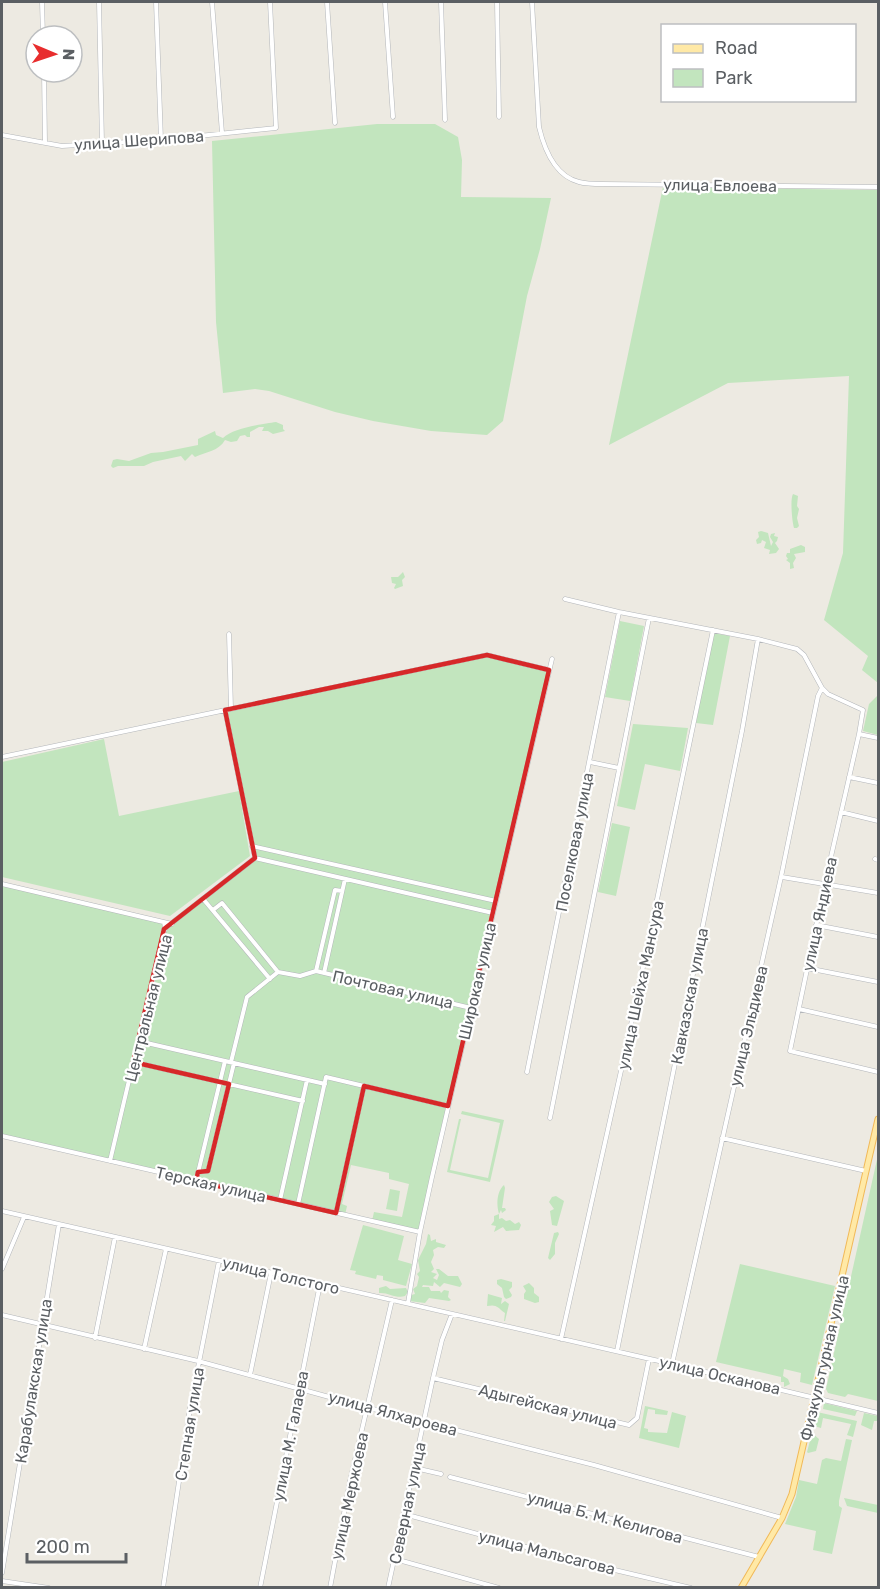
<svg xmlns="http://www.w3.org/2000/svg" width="880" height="1589" font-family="Rubik,sans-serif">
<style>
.green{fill:#c2e5be}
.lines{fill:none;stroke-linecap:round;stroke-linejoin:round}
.minor-casing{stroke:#b3b6ba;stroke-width:5}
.major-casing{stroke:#f1b958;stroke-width:7}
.minor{stroke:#fff;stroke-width:4}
.major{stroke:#ffe9a6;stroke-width:5}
.marked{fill:none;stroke:#d62828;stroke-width:4.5;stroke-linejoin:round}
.labels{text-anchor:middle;stroke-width:4.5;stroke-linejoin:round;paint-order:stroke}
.street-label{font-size:16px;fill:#5b5f63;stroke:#fff}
</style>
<rect width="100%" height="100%" fill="#edeae2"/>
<!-- green -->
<path class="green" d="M377 124H435L458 137 462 160 461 197 551 198 540 249 527 296 503 421 487 435 431 431 373 421 335 412 269 391 255 389 223 393 216 322 212 141Z
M663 187 878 190V683L862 670 868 656 824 620 843 553 849 376 728 383 609 445Z
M276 422 283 425V429L285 431 273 434 268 431H262L264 427H259L250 432V437H247L245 435 240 436 237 441 231 442 225 440C219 451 206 452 195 457L192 454 185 461 181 456 153 462 144 466H118L113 468 111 466 113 460 117 459 129 461 151 453 163 452 198 445V439L215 431 216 435 223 438C233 428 263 424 276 422Z
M793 494 798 496 797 506 799 509 797 518 799 526 797 528H794C792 521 790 499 793 494Z
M761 531 768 533 771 546 773 542 770 537 771 534 775 533 774 536 778 537 777 541 775 543 779 549 776 553 769 554 770 550 764 548 766 542 762 540 761 543 757 544 756 540 759 537 758 532Z
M801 545 805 547V552L794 554 796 558 793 563 794 568 790 569V563L786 560 788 559 786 556 787 553H790V549Z
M403 572 405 577 402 580 403 586 395 589 394 588 396 584 392 583 391 577H398Z
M620 621 644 626 630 701 605 697Z
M713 633 730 636 713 725 696 723Z
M487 655 549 670 420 1232 372 1221 374 1212 402 1217 409 1184 389 1179V1173L351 1165 342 1204 347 1206 345 1215 2 1136V884L172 924 255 858 225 710Z
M878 695V735L863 731 869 704Z
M633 724 688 728 680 771 645 764 635 810 617 806Z
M104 739 119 816 239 791 250 856 170 916 2 877V762Z
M612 823 630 827 616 896 598 892Z
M462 1111 504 1120 490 1182 447 1172 459 1119H461L450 1170 488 1178 500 1123 461 1114Z
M878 1155V1401L848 1394 845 1397 828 1393 826 1389Z
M504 1185 505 1188 502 1208H505L506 1210 502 1213 501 1210 499 1214C496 1204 497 1191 504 1185Z
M390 1189 400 1191 397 1211 386 1209Z
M556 1196 564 1201 557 1226 552 1225 550 1211 554 1209 549 1202 552 1197Z
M499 1214V1219L502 1218 506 1221 510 1220 515 1224 519 1222 521 1225 519 1230 506 1231 503 1227 494 1232 496 1226 491 1225 494 1221V1216Z
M363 1225 404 1236 398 1260 412 1264 406 1286 383 1280V1276L377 1275 376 1279 355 1274 356 1271 350 1270Z
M558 1232 559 1234 555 1243V1254L550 1260 548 1258 554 1233Z
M428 1234 430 1235 431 1241 436 1239V1242L446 1245 444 1248 438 1247 433 1250 434 1255 431 1262 434 1269 431 1272 437 1274 433 1278 437 1280 439 1275 436 1269H439L448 1276H458L462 1284 460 1287 444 1283 440 1287 434 1282 433 1286 423 1285 422 1287H429L431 1291H440L441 1293 444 1290 449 1291 448 1297 451 1300 449 1301 429 1298 425 1303 409 1301 411 1295 415 1294 413 1289 417 1286 419 1277 417 1274 420 1271 418 1260 426 1244Z
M740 1264 835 1286 812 1385 800 1382 801 1373 784 1369 783 1376 788 1379 790 1384 784 1387V1382H781V1377L716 1362Z
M501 1279 512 1282V1287L509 1290 512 1295 511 1297 506 1299 504 1297 502 1288 497 1284V1280Z
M529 1283 534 1288V1293L539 1297V1302L535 1303 524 1299V1294L526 1291 523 1286Z
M386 1286 390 1289 406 1288 408 1292 405 1296C396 1299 388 1292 379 1293V1288Z
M488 1294 502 1298 501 1304 505 1301 509 1304 505 1321H504L505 1313C497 1307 497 1304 487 1306Z
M824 1403 857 1411 855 1416 823 1409Z
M645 1406 668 1411 667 1415 655 1414V1410L648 1409 644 1428 648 1429V1432L667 1433 672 1412 686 1416 679 1448 639 1438Z
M817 1412 857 1421 853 1437 847 1435 851 1424 823 1418 821 1428 814 1426Z
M864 1413 878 1416V1421H874L872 1430 861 1425Z
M812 1433 819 1439 816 1451 808 1453 807 1452Z
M846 1439 852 1440 839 1501V1506L842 1508 832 1554 813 1550 816 1531 785 1524 796 1497 799 1480 817 1484 822 1460 826 1458 841 1461Z
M844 1498 878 1505V1513L847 1506Z"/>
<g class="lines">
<defs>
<path id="minor" d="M42 2 43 36
M99 2 102 143
M156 2 161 140
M212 2 222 133
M327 2 335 123
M385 2 393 117
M441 2 445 120
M497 2 499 117
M532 2 539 127C544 148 555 176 579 182 586 184 595 184 603 184L878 187
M44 72 45 143
M2 135 62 146 161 140 276 128 270 2
M565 599 619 612 758 639 797 649 804 655 822 688 828 694 863 710 859 734
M229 634 231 709
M225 710 255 858
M878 738 859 734 825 883 790 1051 878 1072
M2 757 487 655 549 670
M590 762 619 768
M849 777 878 783
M841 812 878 821
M252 846 496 901
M255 858 493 913
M875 859 878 860
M782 877 878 893
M2 884 172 924
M204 900 270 979
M213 910 222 903 278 972
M816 925 878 937
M164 929 255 858
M807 968 878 982
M316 971 335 890 342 891
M324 973 345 879
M799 1009 878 1027
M138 1041 325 1084
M133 1062 303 1101
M231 1062 247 997 278 972 300 976 316 971 471 1008
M527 1072 619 612
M550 1118 649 618
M2 1136 420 1232
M722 1138 866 1171
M110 1161 165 928 164 922
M198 1172 208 1171 234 1063
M196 1181 225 1061
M280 1200 307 1080
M298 1204 326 1077 448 1106
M2 1211 672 1364 878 1413
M336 1213 364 1086
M2 1269 24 1217
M408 1303 420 1232 432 1177 552 659
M2 1315 198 1361 373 1409 594 1465 782 1518
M95 1338 115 1237
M561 1339 627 1044 713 630
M144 1349 166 1249
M617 1351 742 731 758 639
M672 1364 781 877 818 696 822 688
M250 1375 271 1273
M433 1378 629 1425 637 1418 649 1359
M415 1468 441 1474
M450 1477 759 1557
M404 1514 585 1563 691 1588
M395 1559 499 1588
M2 1573 59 1224
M2 1581 49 1588
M163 1588 190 1408 219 1261
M260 1588 320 1284
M330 1588 350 1481 392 1300
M388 1588 433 1378 442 1340 452 1314"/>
<path id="major" d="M741 1588 782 1518 792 1494 878 1119"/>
</defs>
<!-- minor casing -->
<use href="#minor" class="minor-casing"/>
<!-- major casing -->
<use href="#major" class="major-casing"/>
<!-- minor -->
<use href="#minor" class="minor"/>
<!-- major -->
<use href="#major" class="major"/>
</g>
<!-- marked area -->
<path class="marked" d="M487 655 549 670 448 1106 364 1086 336 1213 196 1181 198 1172 208 1171 229 1084 133 1062 164 929 255 858 225 710Z"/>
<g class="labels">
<!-- street labels -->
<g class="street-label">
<text transform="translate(139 140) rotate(-4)" y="6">улица Шерипова</text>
<text transform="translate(720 185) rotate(1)" y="6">улица Евлоева</text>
<text transform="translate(574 842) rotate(-79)" y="6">Поселковая улица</text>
<text transform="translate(819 914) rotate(-78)" y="6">улица Яндиева</text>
<text transform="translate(477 981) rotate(-77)" y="6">Широкая улица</text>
<text transform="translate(640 985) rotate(-78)" y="6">улица Шейха Мансура</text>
<text transform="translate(393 989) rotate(13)" y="6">Почтовая улица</text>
<text transform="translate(689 996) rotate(-79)" y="6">Кавказская улица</text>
<text transform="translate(148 1008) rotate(-76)" y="6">Центральная улица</text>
<text transform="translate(748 1026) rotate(-77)" y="6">улица Эльдиева</text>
<text transform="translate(211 1184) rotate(13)" y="6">Терская улица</text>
<text transform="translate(281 1275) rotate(13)" y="6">улица Толстого</text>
<text transform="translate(824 1358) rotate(-77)" y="6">Физкультурная улица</text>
<text transform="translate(720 1375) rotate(13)" y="6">улица Осканова</text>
<text transform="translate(33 1381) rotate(-81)" y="6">Карабулакская улица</text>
<text transform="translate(548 1406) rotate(14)" y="6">Адыгейская улица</text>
<text transform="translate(393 1413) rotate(15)" y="6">улица Ялхароева</text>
<text transform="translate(189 1424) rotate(-81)" y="6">Степная улица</text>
<text transform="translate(290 1436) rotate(-79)" y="6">улица М. Галаева</text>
<text transform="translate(349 1496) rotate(-78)" y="6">улица Мержоева</text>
<text transform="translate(407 1503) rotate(-78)" y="6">Северная улица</text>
<text transform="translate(605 1517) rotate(15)" y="6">улица Б. М. Келигова</text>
<text transform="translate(547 1552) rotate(14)" y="6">улица Мальсагова</text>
</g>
</g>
<!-- border -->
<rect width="880" height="1589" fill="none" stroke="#5b5f63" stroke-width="6"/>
<!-- legend -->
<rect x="661" y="24" width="195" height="78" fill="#ffffff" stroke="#bdbfc1" stroke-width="1.5"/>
<rect x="673" y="44" width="30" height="9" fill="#ffe9a6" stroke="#bdbfc1" stroke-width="1.5"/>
<text x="715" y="54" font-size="18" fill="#5b5f63">Road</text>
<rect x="673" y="69" width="30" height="18" fill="#c2e5be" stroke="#bdbfc1" stroke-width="1.5"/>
<text x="715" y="84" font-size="18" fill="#5b5f63">Park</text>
<!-- north arrow -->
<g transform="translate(54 54) rotate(92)"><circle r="28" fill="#ffffff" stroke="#bdbfc1" stroke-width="1.5"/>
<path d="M0-4.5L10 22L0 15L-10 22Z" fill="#e82d2e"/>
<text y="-9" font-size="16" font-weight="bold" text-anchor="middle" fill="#5b5f63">N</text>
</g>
<!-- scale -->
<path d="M27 1553v9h99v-9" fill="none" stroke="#5b5f63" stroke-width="3"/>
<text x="36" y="1553" font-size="18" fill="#5b5f63" stroke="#ffffff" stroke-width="4.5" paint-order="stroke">200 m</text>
</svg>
